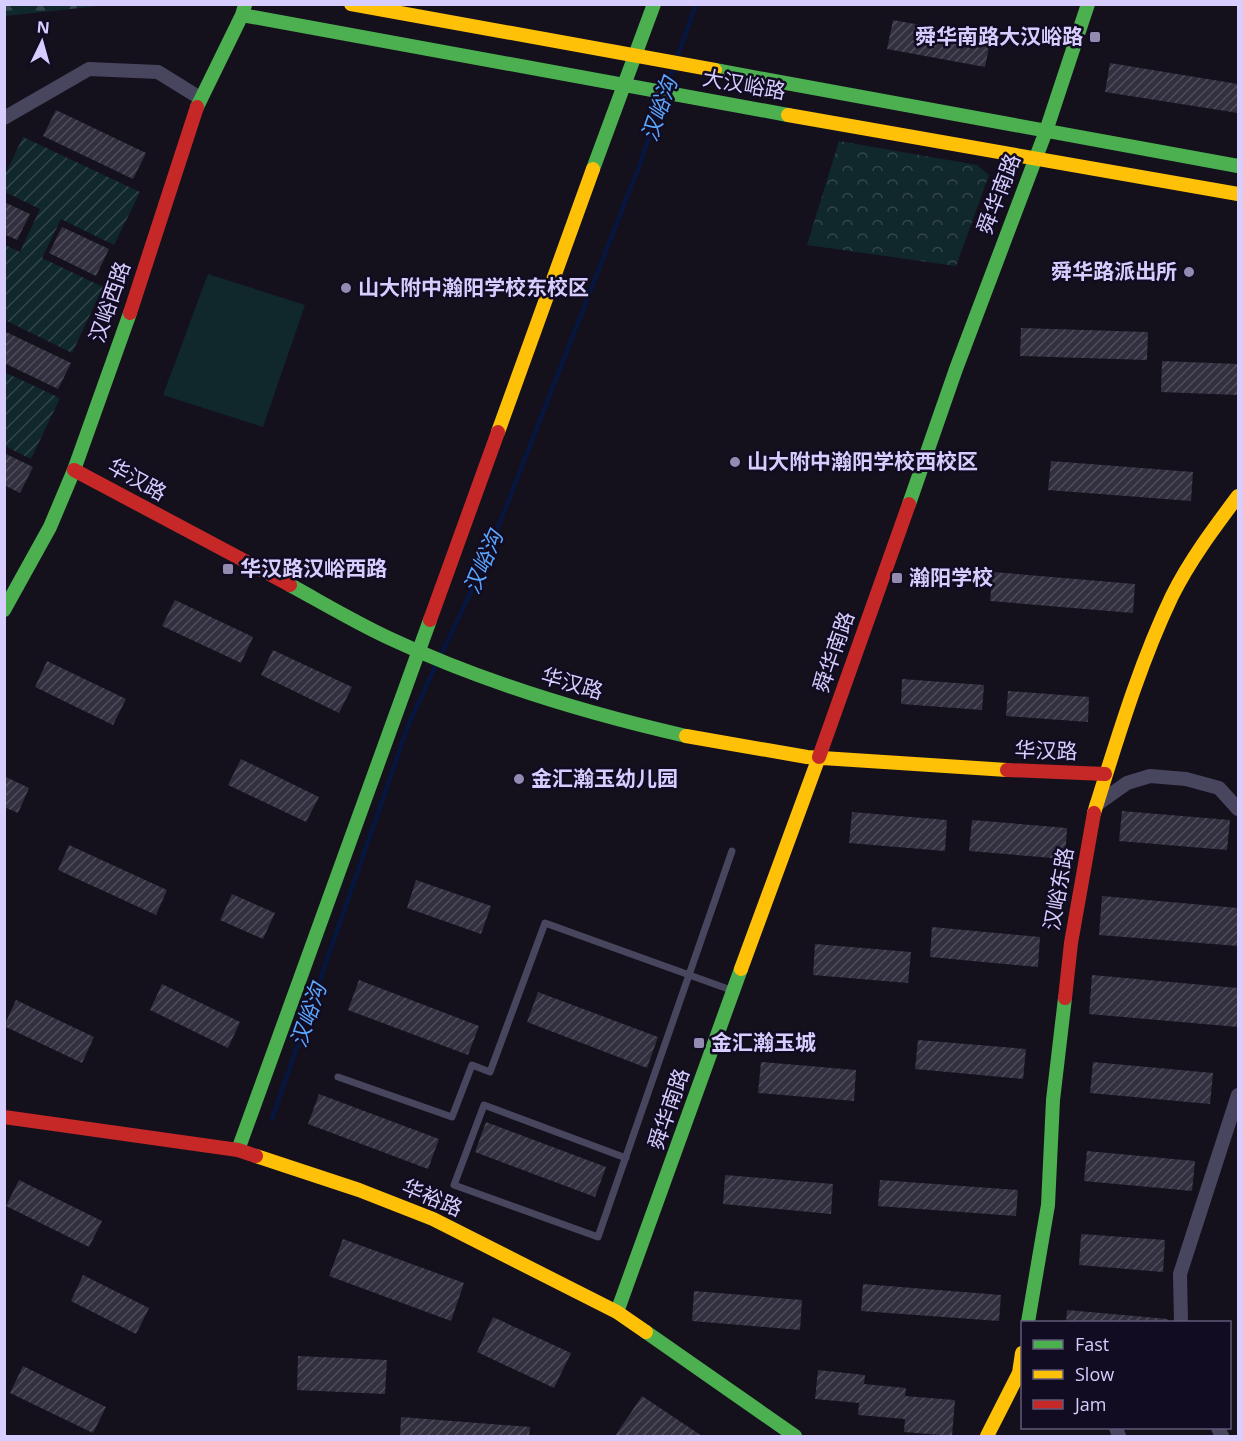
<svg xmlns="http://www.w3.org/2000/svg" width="1243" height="1441" font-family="'Open Sans','Noto Sans SC',sans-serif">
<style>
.forest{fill:url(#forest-firs)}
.park{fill:url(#park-crowns)}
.garden{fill:url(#garden-furrows)}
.pitch{fill:#10282b}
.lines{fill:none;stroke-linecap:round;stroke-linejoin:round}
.stream{stroke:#07163e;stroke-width:4.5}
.building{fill:url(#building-hatch)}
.lane{stroke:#48455e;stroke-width:7}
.street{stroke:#48455e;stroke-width:14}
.fast{stroke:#4caf50;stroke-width:14}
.slow{stroke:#ffc107;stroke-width:14}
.jam{stroke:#c62828;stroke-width:14}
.poi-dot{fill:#938bb0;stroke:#120c22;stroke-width:2}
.labels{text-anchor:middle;stroke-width:5;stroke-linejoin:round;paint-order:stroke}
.poi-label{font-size:21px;font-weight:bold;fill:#d7cdff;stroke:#120c22;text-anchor:start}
.street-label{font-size:21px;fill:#d7cdff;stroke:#120c22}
.water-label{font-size:22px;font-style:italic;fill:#5ba7ff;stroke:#120c22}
</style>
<defs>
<pattern id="forest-firs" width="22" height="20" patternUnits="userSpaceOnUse" patternTransform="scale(1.5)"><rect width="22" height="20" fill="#10282b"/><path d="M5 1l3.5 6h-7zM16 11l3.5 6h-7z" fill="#32464b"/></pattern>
<pattern id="park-crowns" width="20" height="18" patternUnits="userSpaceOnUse" patternTransform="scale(1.5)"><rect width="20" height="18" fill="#10282b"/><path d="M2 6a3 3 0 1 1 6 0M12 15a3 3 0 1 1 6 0" fill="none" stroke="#32464b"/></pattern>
<pattern id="garden-furrows" width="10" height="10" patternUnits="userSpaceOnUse" patternTransform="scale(1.5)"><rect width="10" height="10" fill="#10282b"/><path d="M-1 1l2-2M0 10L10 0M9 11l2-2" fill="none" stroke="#32464b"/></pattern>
<pattern id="building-hatch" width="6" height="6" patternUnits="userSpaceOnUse" patternTransform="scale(1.5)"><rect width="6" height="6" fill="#322f3f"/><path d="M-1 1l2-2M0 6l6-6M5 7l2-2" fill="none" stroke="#4f4c5c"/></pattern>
</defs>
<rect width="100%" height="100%" fill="#14111d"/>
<!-- forest -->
<path class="forest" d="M5 4H108V5L5 16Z"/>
<!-- park -->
<path class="park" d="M839 141 977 165 989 175 956 266 807 245Z"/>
<!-- garden -->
<path class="garden" d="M23 137 140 192 114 245 61 219 42 258 103 287 72 353 5 320V245L20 252 40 209 5 192V175Z
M4 372 60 398 31 459 5 446Z"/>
<!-- pitch -->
<path class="pitch" d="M208 274 305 305 263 427 163 395Z"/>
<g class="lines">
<!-- stream -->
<path class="stream" d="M677 58 696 4
M666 89 674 66
M441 655 483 566 638 169 663 97
M272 1119 409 723 437 663"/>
</g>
<!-- building -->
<path class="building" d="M893 20 991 38 985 67 887 49Z
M1110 63 1238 84V113L1105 92Z
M56 110 146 153 133 179 43 136Z
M4 202 30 214 17 240 4 234Z
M62 227 109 249 96 276 49 253Z
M1021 328 1148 332 1147 360 1020 356Z
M4 331 71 363 58 389 4 363Z
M1162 361 1238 364V395L1161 392Z
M4 453 33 467 20 493 4 485Z
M1051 461 1193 472 1191 501 1048 490Z
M993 572 1135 584 1133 613 990 601Z
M175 600 253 637 241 663 162 626Z
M273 650 352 687 339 713 261 675Z
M47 661 126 699 113 725 35 687Z
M902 679 984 685 982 710 901 704Z
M1008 691 1089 697 1088 722 1006 716Z
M241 759 319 797 306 822 228 785Z
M4 776 29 788 18 813 4 807Z
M1122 811 1230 820 1227 850 1119 841Z
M852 812 947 820 945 851 849 843Z
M972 820 1067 828 1065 859 969 851Z
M69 845 167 890 156 915 58 870Z
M416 880 491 906 481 934 407 908Z
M232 894 275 913 263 939 220 920Z
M1102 896 1238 908V946L1099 935Z
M932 927 1040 937 1038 967 930 957Z
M815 944 911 952 908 983 813 975Z
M1092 975 1238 988V1027L1089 1014Z
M359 980 479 1026 468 1055 348 1010Z
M162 984 240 1022 228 1048 150 1010Z
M538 992 658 1037 647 1068 527 1022Z
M16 1000 94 1037 82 1063 4 1026Z
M918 1040 1026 1049 1023 1079 915 1069Z
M761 1062 856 1070 854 1101 758 1093Z
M1093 1062 1213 1073 1210 1104 1090 1093Z
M319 1094 439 1139 428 1169 308 1124Z
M486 1122 606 1167 595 1197 475 1152Z
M1087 1151 1195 1161 1192 1191 1084 1181Z
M725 1175 833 1184 831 1214 723 1204Z
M19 1180 102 1221 89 1247 6 1206Z
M880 1180 1018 1190 1016 1216 878 1206Z
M1081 1234 1165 1240 1163 1272 1079 1265Z
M343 1239 464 1283 451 1321 329 1276Z
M83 1275 149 1308 136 1334 71 1301Z
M863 1284 1001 1295 999 1321 861 1311Z
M694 1291 802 1300 800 1330 692 1321Z
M1067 1310 1168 1319V1322H1066Z
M493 1317 571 1353 554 1388 477 1352Z
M298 1356 387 1360 385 1394 297 1390Z
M23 1366 106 1407 93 1433 10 1393Z
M818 1370 865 1375 864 1384 906 1388 905 1396 955 1400 952 1436 904 1432 905 1419 858 1415 859 1403 815 1399Z
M642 1396 702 1436H615Z
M401 1417 530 1427 529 1436H400Z"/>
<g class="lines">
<!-- lane -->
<path class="lane" d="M338 1077 452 1117 472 1065 490 1072 545 923 731 990
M626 1158 484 1105 454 1185 598 1237 732 851"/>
<!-- street -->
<path class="street" d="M4 118 89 69 158 72 200 98
M1096 805 1127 783 1150 776 1186 779 1219 788 1238 809
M1181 1322 1180 1274 1238 1095
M1116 1428 1119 1436
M1218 1428 1222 1436"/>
<!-- fast -->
<path class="fast" d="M242 15 788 115
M715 70 1238 166
M197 107 242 15 245 5
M593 169 654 4
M909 504 956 369 1046 131 1088 4
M290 585C323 603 356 623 391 639 485 683 585 713 686 736
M4 610 50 527 74 470 130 313
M238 1150 430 620
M617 1312 741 969
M1028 1322 1048 1205 1053 1100 1065 998
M646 1332 795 1436"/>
<!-- slow -->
<path class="slow" d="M351 4 715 70
M788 115 1238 194
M498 432 593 169
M686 736 807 757 1007 770
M1094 813C1117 740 1139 665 1172 596 1190 560 1214 528 1238 496
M741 969 819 757
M256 1156 359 1190 433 1219 617 1312 646 1332
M987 1436 1019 1373 1022 1353"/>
<!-- jam -->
<path class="jam" d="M130 313 197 107
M74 470 290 585
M430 620 498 432
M819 757 909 504
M1007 770 1105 774
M1065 998 1071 943 1094 813
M4 1117 238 1150 256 1156"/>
</g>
<!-- markers -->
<g class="poi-dot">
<rect x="1089" y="31" width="12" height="12" rx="3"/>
<circle cx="1189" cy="272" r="6"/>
<circle cx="346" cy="288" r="6"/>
<circle cx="735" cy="462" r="6"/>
<rect x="222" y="563" width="12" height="12" rx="3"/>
<rect x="891" y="572" width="12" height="12" rx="3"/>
<circle cx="519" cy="779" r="6"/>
<rect x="693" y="1037" width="12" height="12" rx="3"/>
</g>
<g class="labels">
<!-- poi labels -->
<g class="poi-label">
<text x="1083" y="44" text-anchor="end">舜华南路大汉峪路</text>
<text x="1177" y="279" text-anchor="end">舜华路派出所</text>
<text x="358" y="295">山大附中瀚阳学校东校区</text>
<text x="747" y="469">山大附中瀚阳学校西校区</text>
<text x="240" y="576">华汉路汉峪西路</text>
<text x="909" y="585">瀚阳学校</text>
<text x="531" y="786">金汇瀚玉幼儿园</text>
<text x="711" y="1050">金汇瀚玉城</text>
</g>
<!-- street labels -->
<g class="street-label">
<text transform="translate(744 85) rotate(10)" y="7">大汉峪路</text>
<text transform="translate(999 194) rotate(-69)" y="7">舜华南路</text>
<text transform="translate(110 302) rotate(-71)" y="7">汉峪西路</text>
<text transform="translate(137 480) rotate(29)" y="7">华汉路</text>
<text transform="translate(834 652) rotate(-71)" y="7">舜华南路</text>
<text transform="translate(572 684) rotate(16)" y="7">华汉路</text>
<text transform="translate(1046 751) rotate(2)" y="7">华汉路</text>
<text transform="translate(1059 889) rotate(-80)" y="7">汉峪东路</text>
<text transform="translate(669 1109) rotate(-71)" y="7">舜华南路</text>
<text transform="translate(432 1198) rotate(23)" y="7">华裕路</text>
</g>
<!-- water labels -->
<g class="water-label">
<text transform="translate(659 109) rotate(-71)" y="8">汉峪沟</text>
<text transform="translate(483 562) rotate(-67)" y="8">汉峪沟</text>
<text transform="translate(308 1015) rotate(-71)" y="8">汉峪沟</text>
</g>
</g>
<!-- border -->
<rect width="1243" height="1441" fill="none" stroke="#d7cdff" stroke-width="12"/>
<!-- legend -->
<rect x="1021" y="1321" width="210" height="108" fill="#120c22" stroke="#61597a" stroke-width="1.5"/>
<rect x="1033" y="1340" width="30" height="9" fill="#4caf50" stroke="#61597a" stroke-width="1.5"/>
<text x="1075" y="1351" font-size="18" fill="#d7cdff">Fast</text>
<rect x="1033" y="1370" width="30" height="9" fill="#ffc107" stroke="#61597a" stroke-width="1.5"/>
<text x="1075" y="1381" font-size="18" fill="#d7cdff">Slow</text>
<rect x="1033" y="1400" width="30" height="9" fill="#c62828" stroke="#61597a" stroke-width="1.5"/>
<text x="1075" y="1411" font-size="18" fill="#d7cdff">Jam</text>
<!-- north arrow -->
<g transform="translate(42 42) rotate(5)" stroke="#120c22" stroke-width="4.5" paint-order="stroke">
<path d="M0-4.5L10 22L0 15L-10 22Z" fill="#d7cdff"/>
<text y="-9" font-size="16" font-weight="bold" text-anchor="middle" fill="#d7cdff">N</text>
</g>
</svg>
